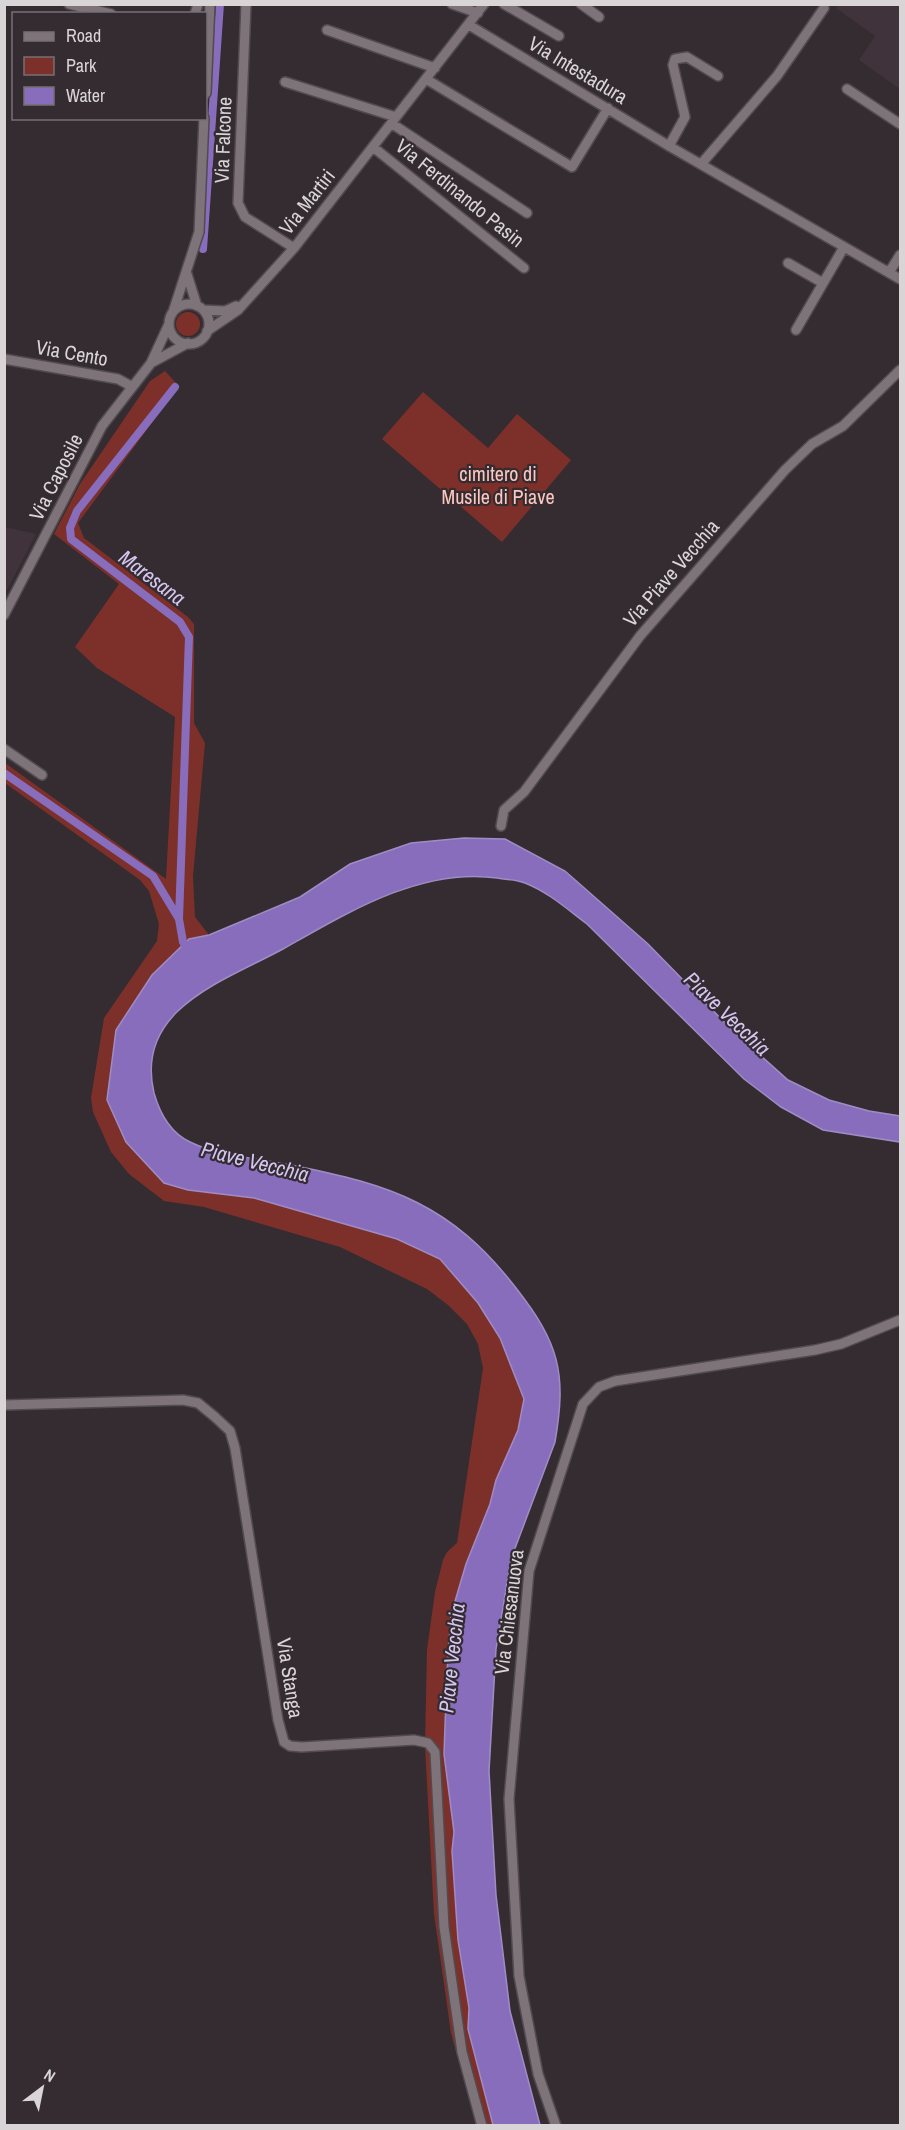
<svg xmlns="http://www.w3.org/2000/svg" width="905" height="2130" font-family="'Archivo Narrow',sans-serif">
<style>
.built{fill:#41333b}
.green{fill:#7d302a}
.water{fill:#886dbd;stroke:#a08cc4;stroke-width:1.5}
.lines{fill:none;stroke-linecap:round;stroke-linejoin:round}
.canal{stroke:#886dbd;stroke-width:8}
.minor-casing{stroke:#514a4e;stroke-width:12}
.minor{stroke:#7d7379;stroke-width:9}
.labels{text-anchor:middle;stroke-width:4.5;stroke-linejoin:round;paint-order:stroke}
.street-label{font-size:20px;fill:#d9d4d6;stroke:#342c31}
.park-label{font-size:20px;fill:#fbc7c0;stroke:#342c31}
.water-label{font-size:21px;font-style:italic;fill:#d3c6f1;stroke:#342c31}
</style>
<rect width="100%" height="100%" fill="#342c31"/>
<!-- built -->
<path class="built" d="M838 5H900V89L859 60 875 36 836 8Z
M5 527 36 534 7 590H4Z"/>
<!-- green -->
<path class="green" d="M176 324a12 12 0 1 1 24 0a12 12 0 1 1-24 0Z
M165 371 176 383 177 389 78 523 84 538 188 617 194 624V723L205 743 193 876 195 917 209 935 189 939 152 975 116 1030 107 1100 188 1190 254 1198 397 1239 440 1259 478 1303 500 1338 524 1399 518 1430 496 1480 490 1504 466 1564 451 1615 447 1672 444 1754 454 1832 452 1851 458 1940 469 2008 468 2029 493 2125H476L451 2033 434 1914 425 1746 427 1650 435 1592 443 1560 447 1552 457 1543 483 1368 478 1344 467 1324 448 1305 427 1289 340 1247 204 1207 164 1201 129 1174 111 1152 93 1112 91 1098 104 1018 157 941 159 924 149 891 140 880 5 783V763L166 879 175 717 97 668 75 647 119 584 54 534 80 484 150 381Z
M423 392 488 448 517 414 571 460 502 542 382 439Z"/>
<!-- water -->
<path class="water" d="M464 838 505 839 565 871 648 944 733 1031 788 1080 829 1100 869 1111 900 1116V1142L823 1130 781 1107 744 1079 587 924C567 909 548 892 525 883 516 879 507 880 497 878 421 867 347 913 283 949 224 981 134 1009 154 1093 160 1114 171 1133 190 1142 221 1157 258 1158 291 1165 392 1185 451 1204 516 1288 559 1343 567 1373 555 1442L511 1559 496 1649 489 1771 496 1895 510 2011 540 2125H493L468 2029 469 2008 458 1940 452 1851 454 1832 444 1754 447 1672 451 1615 466 1564 490 1504 496 1480 518 1430 524 1399 500 1338 478 1303 440 1259 397 1239 254 1198 188 1190 164 1183 126 1142 107 1100 116 1030 152 975 189 939 209 935 300 897 350 864 411 843Z"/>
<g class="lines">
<!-- canal -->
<path class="canal" d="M203 249 220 4
M175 387 77 511 70 528 71 539 180 622 189 637 179 919
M4 773 153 876 179 919 183 942 190 953"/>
<defs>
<path id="minor" d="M69 4 111 14
M246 4 238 203 245 217 294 248
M452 4 478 13
M504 4 559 36
M581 4 599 17
M195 14 198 4
M469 25 669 146 900 279
M327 30 435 68
M426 79 572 167 608 108
M285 82 396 117
M847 89 900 124
M206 93 210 4
M391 123 527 213
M669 146 685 117 673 65 675 59 687 57 718 76
M373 147 524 268
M702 163 777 76 824 8
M788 263 823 283
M890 271 900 255
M187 274 197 306
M169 324a20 20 0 1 1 40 0a20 20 0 1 1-40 0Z
M203 310 225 311 236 306
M173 312 199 232 204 118
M796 330 844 247
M207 331 238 310 294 248 484 4
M4 359 118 379 131 386
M151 363 188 343
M4 615 102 426 151 363 169 324
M4 749 42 775
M501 826 504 810 524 792 640 636 785 470 812 444 843 426 900 370
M4 1405 183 1400 198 1403 215 1417 230 1431 235 1448 278 1720 284 1742 290 1746 302 1747 414 1740 428 1743 435 1752 444 1927 462 2052 482 2126
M556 2126 538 2074 519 1976 509 1799 529 1571 583 1404 599 1387 615 1381 815 1350 841 1344 900 1320"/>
</defs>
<!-- minor casing -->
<use href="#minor" class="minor-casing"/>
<!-- minor -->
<use href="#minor" class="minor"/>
</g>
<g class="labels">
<!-- street labels -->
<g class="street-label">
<text transform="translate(578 70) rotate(31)" y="7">Via Intestadura</text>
<text transform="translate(223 140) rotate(-88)" y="7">Via Falcone</text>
<text transform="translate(460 193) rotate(39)" y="7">Via Ferdinando Pasin</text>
<text transform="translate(307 202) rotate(-52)" y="7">Via Martiri</text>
<text transform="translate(72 353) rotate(10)" y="7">Via Cento</text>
<text transform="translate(56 477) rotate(-63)" y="7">Via Caposile</text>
<text transform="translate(671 573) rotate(-49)" y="7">Via Piave Vecchia</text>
<text transform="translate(509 1612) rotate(-83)" y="7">Via Chiesanuova</text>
<text transform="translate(290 1678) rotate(81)" y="7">Via Stanga</text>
</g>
<!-- park labels -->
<g class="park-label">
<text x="498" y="481">cimitero di<tspan x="498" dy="23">Musile di Piave</tspan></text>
</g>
<!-- water labels -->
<g class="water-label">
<text transform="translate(152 578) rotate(37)" y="7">Maresana</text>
<text transform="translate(727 1014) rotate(44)" y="7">Piave Vecchia</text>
<text transform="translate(255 1162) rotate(14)" y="7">Piave Vecchia</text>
<text transform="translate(452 1658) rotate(-84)" y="7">Piave Vecchia</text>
</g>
</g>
<!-- border -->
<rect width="905" height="2130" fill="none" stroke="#d9d4d6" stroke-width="12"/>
<!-- legend -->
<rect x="12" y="12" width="195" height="108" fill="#342c31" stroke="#766f73" stroke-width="1.5"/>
<rect x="24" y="32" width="30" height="9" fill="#7d7379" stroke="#766f73" stroke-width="1.5"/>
<text x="66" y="42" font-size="18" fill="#d9d4d6">Road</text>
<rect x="24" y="57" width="30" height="18" fill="#7d302a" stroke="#766f73" stroke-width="1.5"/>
<text x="66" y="72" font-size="18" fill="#d9d4d6">Park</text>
<rect x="24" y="87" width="30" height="18" fill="#886dbd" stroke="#766f73" stroke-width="1.5"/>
<text x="66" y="102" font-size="18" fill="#d9d4d6">Water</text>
<!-- north arrow -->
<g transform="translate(42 2088) rotate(32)" stroke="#342c31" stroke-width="4.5" paint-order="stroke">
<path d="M0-4.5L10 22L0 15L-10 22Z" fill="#d9d4d6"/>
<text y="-9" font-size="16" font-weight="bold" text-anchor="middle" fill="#d9d4d6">N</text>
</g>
</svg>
